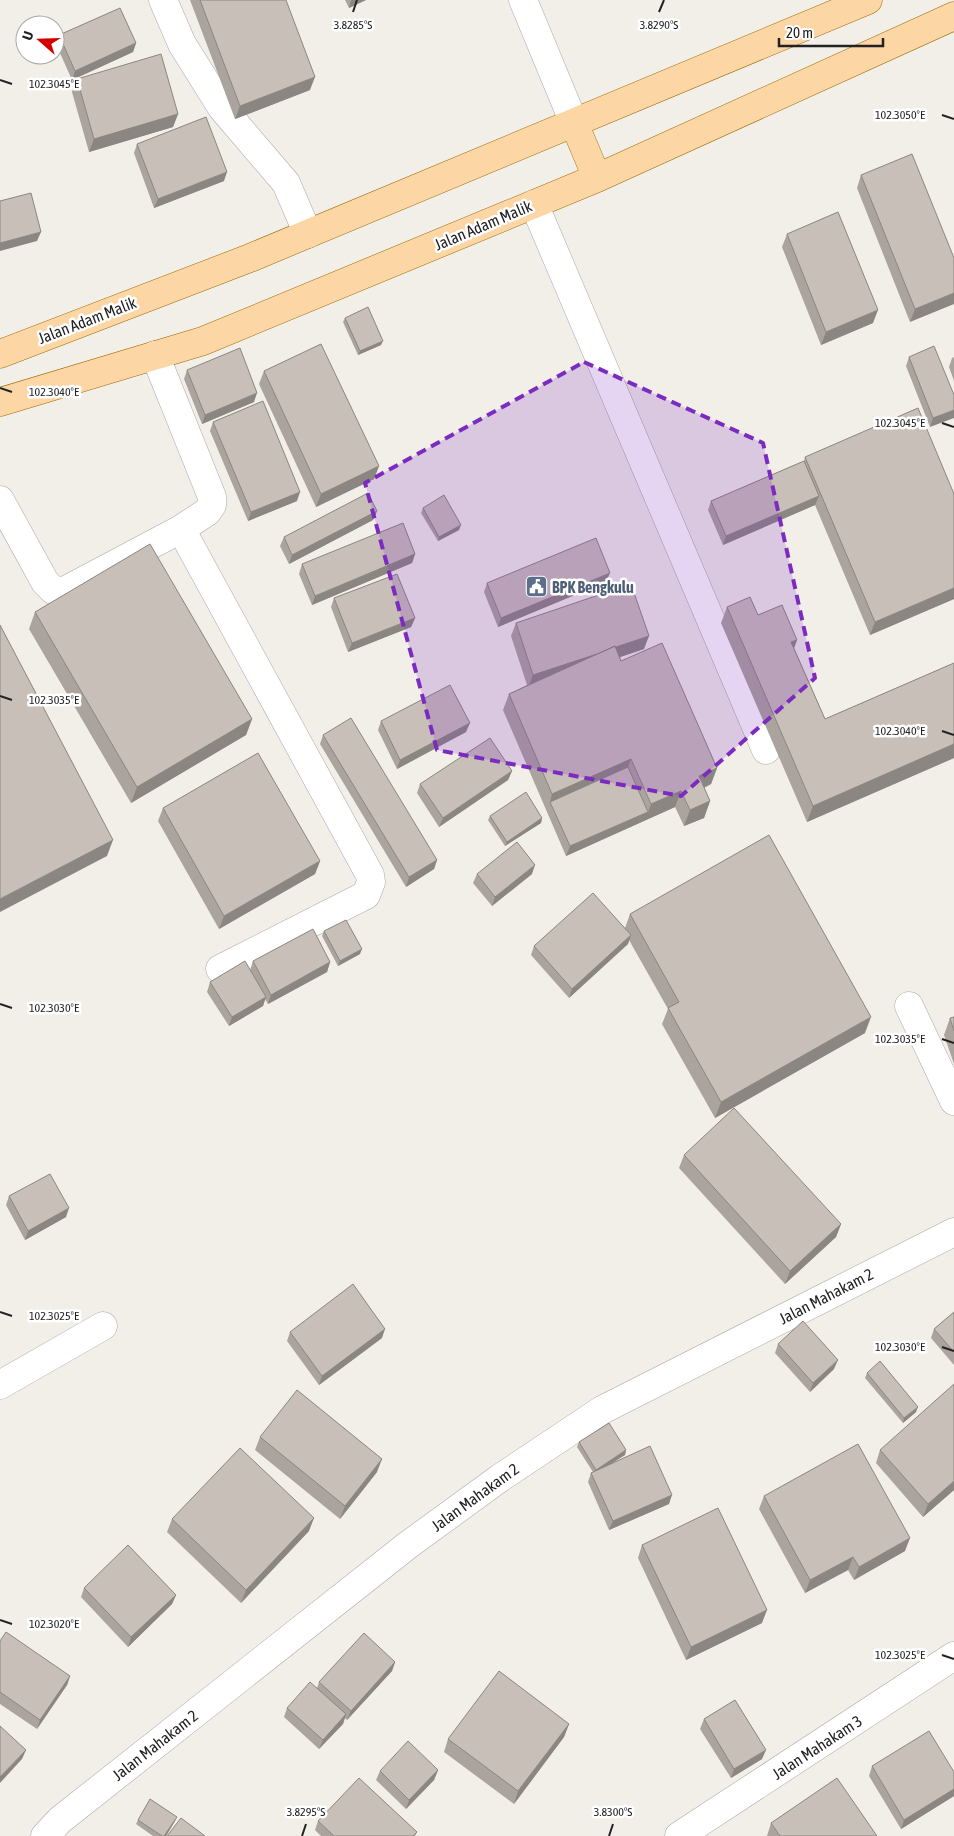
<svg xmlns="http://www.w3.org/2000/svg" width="954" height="1836" font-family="'Asap Condensed',sans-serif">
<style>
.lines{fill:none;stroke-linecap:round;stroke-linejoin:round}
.minor-casing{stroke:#a9a9a9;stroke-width:29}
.major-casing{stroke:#a06b00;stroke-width:29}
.minor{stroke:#fff;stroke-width:28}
.major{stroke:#fcd6a4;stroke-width:28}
.wall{fill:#aba49e}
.shaded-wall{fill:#8b8681}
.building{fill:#c7bfb8;stroke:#8b8681}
.marked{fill:#7b2cbf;fill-opacity:0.2;stroke:#7b2cbf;stroke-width:4;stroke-dasharray:10 6;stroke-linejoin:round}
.ticks{fill:none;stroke:#222;stroke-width:2}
.labels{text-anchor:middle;stroke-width:5;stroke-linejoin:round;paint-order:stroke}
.street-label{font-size:16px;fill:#222;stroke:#fff}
.service-label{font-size:16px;font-weight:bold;fill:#4e5e75;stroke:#fff;text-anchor:start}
.ticks-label{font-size:12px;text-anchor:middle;fill:#222;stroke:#fff;stroke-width:5;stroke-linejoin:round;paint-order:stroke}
</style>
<rect width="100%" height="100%" fill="#f2efe9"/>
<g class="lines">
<defs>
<path id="minor" d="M163 0 182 44 222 108 286 183 308 234
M523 0 574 123
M534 204 766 750
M0 500 45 582 53 590 64 591 181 529 207 512 212 505V497L155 355
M181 529 370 875 371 882 366 895 220 969
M909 1006 954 1101
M0 1385 103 1326
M45 1836 60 1820 408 1545 500 1478 602 1410 954 1232
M679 1836 954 1656"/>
<path id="major" d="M574 123 597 178
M0 354 250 258 868 0
M0 402 203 341 597 178 954 16"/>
</defs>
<!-- minor casing -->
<use href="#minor" class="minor-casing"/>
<!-- major casing -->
<use href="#major" class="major-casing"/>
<!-- minor -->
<use href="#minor" class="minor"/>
<!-- major -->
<use href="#major" class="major"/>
</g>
<!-- wall -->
<path class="wall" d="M190 0H286L310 90 235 119Z
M345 0H366L349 8Z
M59 35 136 43 133 52 72 80 56 44Z
M77 79 178 114 173 127 89 152 72 92Z
M137 144 224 181 154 208 134 153Z
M861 175 954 258 910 322 857 188Z
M787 234 873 323 821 345 782 247Z
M345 318 381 345 358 355 343 322Z
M909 357 954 395 930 427 906 366Z
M954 357V381L949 367 952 358Z
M187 370 254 402 202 424 184 379Z
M264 371 379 466 374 479 316 507 259 384Z
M213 422 297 501 248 521 210 431Z
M805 457 954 494V599L870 635 815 505 723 545 708 510 711 501 804 461Z
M423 508 459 530 438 541 421 513Z
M377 511 373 520 289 564 280 546 284 537Z
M415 554 412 563 312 605 299 574 302 564Z
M606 582 498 627 484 592 487 583Z
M334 598 415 618 411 627 348 652 331 607Z
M727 607 758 615 797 640 794 648 825 719 954 663V758L807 822 721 623Z
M35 612 252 719 246 735 131 803 29 629Z
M516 623 644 649 620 657 621 661 717 768 711 784 704 788 710 801 704 818 684 826 675 807 566 856 503 710 509 694 527 685 511 636Z
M381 721 466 732 397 769 378 730Z
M323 735 437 860 434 869 406 887 320 744Z
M512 771 508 780 439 827 417 793 420 784Z
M163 808 320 861 315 874 219 929 158 821Z
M490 816 542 818 541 823 505 846 488 820Z
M477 874H532L492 906 473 883Z
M630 914 865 1033 715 1118 662 1024 668 1009 629 940 628 944 569 998 531 955 534 946 625 928Z
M324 931 360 954 338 966 322 936Z
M253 961 330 962 327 972 268 1004 265 999 263 1006 229 1026 207 992 210 982 250 970Z
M954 1017V1064L944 1035 950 1018Z
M684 1155 841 1224 836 1237 785 1284 679 1168Z
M9 1196 66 1217 25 1240 6 1205Z
M954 1312V1365L931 1338 934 1329Z
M290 1332 382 1338 319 1385 287 1341Z
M778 1344 834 1369 810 1392 775 1353Z
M867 1373 916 1412 903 1423 865 1378Z
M260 1437 377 1472 340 1519 255 1450Z
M579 1442 626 1450 625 1455 611 1464 669 1504 609 1530 588 1482 591 1473 593 1472 577 1447Z
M880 1450 954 1490 923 1517 876 1463Z
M764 1496 905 1551 854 1580 848 1570 805 1593 759 1509Z
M172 1519 309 1531 241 1603 167 1532Z
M642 1545 762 1623 686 1660 638 1558Z
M84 1588 176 1595 172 1604 128 1647 81 1597Z
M0 1641 70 1676 67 1685 37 1729 0 1704Z
M395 1662 392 1671 347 1720 345 1718 343 1724 319 1749 284 1717 287 1708 317 1688 319 1682Z
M704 1719 762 1759 731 1778 700 1729Z
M569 1724 564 1737 514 1804 444 1752 448 1739Z
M872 1766 954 1772V1796L901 1829 869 1776Z
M438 1770 434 1780 406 1809 376 1780 380 1771Z
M138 1820 175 1821 166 1836H153L136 1824Z
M318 1821 417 1832 415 1836H321L315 1830Z
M771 1823 877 1836H767Z"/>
<!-- shaded-wall -->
<path class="shaded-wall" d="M351 0H366L349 8Z
M136 43 133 52 72 80 75 71Z
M315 77 310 90 235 119 240 106Z
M178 114 173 127 89 152 94 139Z
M227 172 224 181 154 208 158 199Z
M41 232 37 241 0 251V243Z
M954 293V304L910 322 915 309Z
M878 310 873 323 821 345 826 332Z
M383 341 381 345 358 355 360 351Z
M257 393 254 402 202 424 205 415Z
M954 410V418L930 427 933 418Z
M379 466 374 479 316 507 321 494Z
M300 492 297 501 248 521 251 512Z
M819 496 815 505 723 545 726 536Z
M377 511 373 520 289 564 292 555Z
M461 525 459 530 438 541 439 537Z
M415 554 412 563 312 605 315 596Z
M610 573 606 582 498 627 501 618Z
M954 588V599L870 635 875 622Z
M415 618 411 627 348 652 352 643Z
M649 636 644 649 528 688 533 675Z
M797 640 791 656V642Z
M252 719 246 735 131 803 137 787Z
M470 723 466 732 397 769 400 760Z
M954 744V758L807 822 813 806Z
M631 759 625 776 550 802 552 794Z
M717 768 711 784 693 793 699 776Z
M512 771 508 780 439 827 443 818Z
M681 791 675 807 566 856 570 846 648 812 651 804Z
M710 801 704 818 684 826 690 810Z
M542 818 541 823 505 846 507 842Z
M113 840 107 856 0 912V899Z
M437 860 434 869 406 887 409 877Z
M320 861 315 874 219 929 224 916Z
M535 865 532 874 492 906 495 897Z
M631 935 628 944 569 998 572 989Z
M362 949 360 954 338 966 340 961Z
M330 962 327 972 268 1004 271 995Z
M266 997 263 1006 229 1026 232 1017Z
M871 1017 865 1033 715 1118 721 1102Z
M69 1208 66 1217 25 1240 28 1231Z
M841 1224 836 1237 785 1284 790 1271Z
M385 1329 382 1338 319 1385 322 1376Z
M838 1360 834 1369 810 1392 813 1383Z
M918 1407 916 1412 903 1423 904 1418Z
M626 1450 625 1455 594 1474 596 1470Z
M382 1459 377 1472 340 1519 345 1506Z
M954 1481V1490L923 1517 928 1504Z
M672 1495 669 1504 609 1530 613 1521Z
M314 1518 309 1531 241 1603 246 1590Z
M910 1538 905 1551 854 1580 859 1567Z
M853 1557 848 1570 805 1593 810 1580Z
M176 1595 172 1604 128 1647 131 1637Z
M767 1610 762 1623 686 1660 691 1647Z
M395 1662 392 1671 347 1720 351 1711Z
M70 1676 67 1685 37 1729 40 1720Z
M346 1714 343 1724 319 1749 323 1740Z
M569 1724 564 1737 514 1804 518 1791Z
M26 1750 22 1759 0 1783V1777Z
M766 1750 762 1759 731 1778 734 1769Z
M438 1770 434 1780 406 1809 409 1800Z
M954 1789V1796L901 1829 904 1820Z
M177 1817 175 1821 166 1836H164Z"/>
<!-- building -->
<path class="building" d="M200 0H286L315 77 240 106Z
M120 8 136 43 75 71 59 35Z
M161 54 178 114 94 139 77 79Z
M206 117 227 172 158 199 137 144Z
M912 154 954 258V293L915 309 861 175Z
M31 193 41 232 0 243V201Z
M838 212 878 310 826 332 787 234Z
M368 307 383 341 360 351 345 318Z
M321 344 379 466 321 494 264 371Z
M934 346 954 395V410L933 418 909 357Z
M240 348 257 393 205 415 187 370Z
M263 401 300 492 251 512 213 422Z
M918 408 954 494V588L875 622 805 457Z
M804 461 819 496 726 536 711 501Z
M368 493 377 511 292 555 284 537Z
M444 495 461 525 439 537 423 508Z
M403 523 415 554 315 596 302 564Z
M596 538 610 573 501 618 487 583Z
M150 544 252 719 137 787 35 612Z
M397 574 415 618 352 643 334 598Z
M631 584 649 636 616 647 615 646 600 653 533 675 516 623Z
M750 597 758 615 782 605 797 640 791 642 825 719 954 663V744L813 806 727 607Z
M0 625 113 840 0 899Z
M662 643 717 768 699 776 710 801 690 810 681 791 651 804 631 759 552 794 509 694 615 646 621 661Z
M450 685 470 723 400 760 381 721Z
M351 718 437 860 409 877 323 735Z
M490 738 512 771 443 818 420 784Z
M258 753 320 861 224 916 163 808Z
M628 767 648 812 570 846 550 802Z
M526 792 542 818 507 842 490 816Z
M769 835 871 1017 721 1102 668 1008 679 1002 630 914Z
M517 842 535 865 495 897 477 874Z
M593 893 631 935 572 989 534 946Z
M346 920 362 949 340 961 324 931Z
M313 929 330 962 271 995 253 961Z
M245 961 266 997 232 1017 210 982Z
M954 1017V1031L950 1018Z
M734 1108 841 1224 790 1271 684 1155Z
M50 1174 69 1208 28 1231 9 1196Z
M353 1284 385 1329 322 1376 290 1332Z
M954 1312V1352L934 1329Z
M803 1321 838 1360 813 1383 778 1344Z
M880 1361 918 1407 904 1418 867 1373Z
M954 1384V1481L928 1504 880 1450Z
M297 1390 382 1459 345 1506 260 1437Z
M609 1423 626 1450 596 1470 579 1442Z
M858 1444 910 1538 859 1567 853 1557 810 1580 764 1496Z
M650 1446 672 1495 613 1521 591 1473Z
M240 1448 314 1518 246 1590 172 1519Z
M718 1508 767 1610 691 1647 642 1545Z
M128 1545 176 1595 131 1637 84 1588Z
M6 1632 70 1676 40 1720 0 1692V1641Z
M364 1633 395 1662 351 1711 319 1682Z
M499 1671 569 1724 518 1791 448 1739Z
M310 1682 346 1714 323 1740 287 1708Z
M735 1700 766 1750 734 1769 704 1719Z
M0 1726 26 1750 0 1777Z
M929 1731 954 1772V1789L904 1820 872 1766Z
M408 1741 438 1770 409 1800 380 1771Z
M359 1778 417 1832 413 1836H334L318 1821Z
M837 1778 877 1836H780L771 1823Z
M150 1799 177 1817 164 1836H162L138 1820Z
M181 1818 205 1836H167Z"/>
<!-- marked area -->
<path class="marked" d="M584 362 763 443 815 678 681 796 437 750 365 483Z"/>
<!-- ticks -->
<path class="ticks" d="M353 12 357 0M659 12 664 0M0 80 12 84M942 115 954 119M0 388 12 392M942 423 954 427M0 696 12 700M942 731 954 735M0 1004 12 1008M942 1039 954 1043M0 1312 12 1316M942 1347 954 1351M0 1620 12 1624M942 1655 954 1659M302 1836 306 1824M609 1836 613 1824"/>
<!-- icons -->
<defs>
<symbol id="civic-square" viewBox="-11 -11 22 22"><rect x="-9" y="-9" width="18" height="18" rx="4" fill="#5c6f8a" stroke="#fff"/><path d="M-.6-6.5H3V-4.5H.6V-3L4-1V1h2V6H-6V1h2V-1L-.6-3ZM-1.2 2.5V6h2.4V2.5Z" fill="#fff"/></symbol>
</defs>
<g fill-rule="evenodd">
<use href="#civic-square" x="524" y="574" width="25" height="25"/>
</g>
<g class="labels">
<!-- street labels -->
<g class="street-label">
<text transform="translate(483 225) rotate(-23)" y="6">Jalan Adam Malik</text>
<text transform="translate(87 320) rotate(-21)" y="6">Jalan Adam Malik</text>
<text transform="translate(826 1296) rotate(-27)" y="6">Jalan Mahakam 2</text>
<text transform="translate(475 1497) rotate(-36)" y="6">Jalan Mahakam 2</text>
<text transform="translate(155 1745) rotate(-38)" y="6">Jalan Mahakam 2</text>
<text transform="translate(817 1747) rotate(-33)" y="6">Jalan Mahakam 3</text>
</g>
<!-- service labels -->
<g class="service-label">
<text x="552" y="593">BPK Bengkulu</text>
</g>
</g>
<g class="ticks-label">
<text x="353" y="29">3.8285°S</text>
<text x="659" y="29">3.8290°S</text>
<text x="54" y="88">102.3045°E</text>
<text x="900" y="119">102.3050°E</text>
<text x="54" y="396">102.3040°E</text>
<text x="900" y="427">102.3045°E</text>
<text x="54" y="704">102.3035°E</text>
<text x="900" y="735">102.3040°E</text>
<text x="54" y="1012">102.3030°E</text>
<text x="900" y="1043">102.3035°E</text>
<text x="54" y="1320">102.3025°E</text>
<text x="900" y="1351">102.3030°E</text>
<text x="54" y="1628">102.3020°E</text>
<text x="900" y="1659">102.3025°E</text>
<text x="306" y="1816">3.8295°S</text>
<text x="613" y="1816">3.8300°S</text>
</g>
<!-- north arrow -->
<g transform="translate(40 40) rotate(290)"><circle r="24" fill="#ffffff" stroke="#a7a7a7"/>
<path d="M0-4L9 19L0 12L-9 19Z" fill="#d40000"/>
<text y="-8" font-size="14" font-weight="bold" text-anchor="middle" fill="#222222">U</text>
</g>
<!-- scale -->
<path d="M779 38v8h104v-8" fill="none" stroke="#222222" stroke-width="2.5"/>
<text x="786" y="38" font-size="15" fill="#222222" stroke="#ffffff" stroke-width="4" paint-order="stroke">20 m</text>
</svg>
